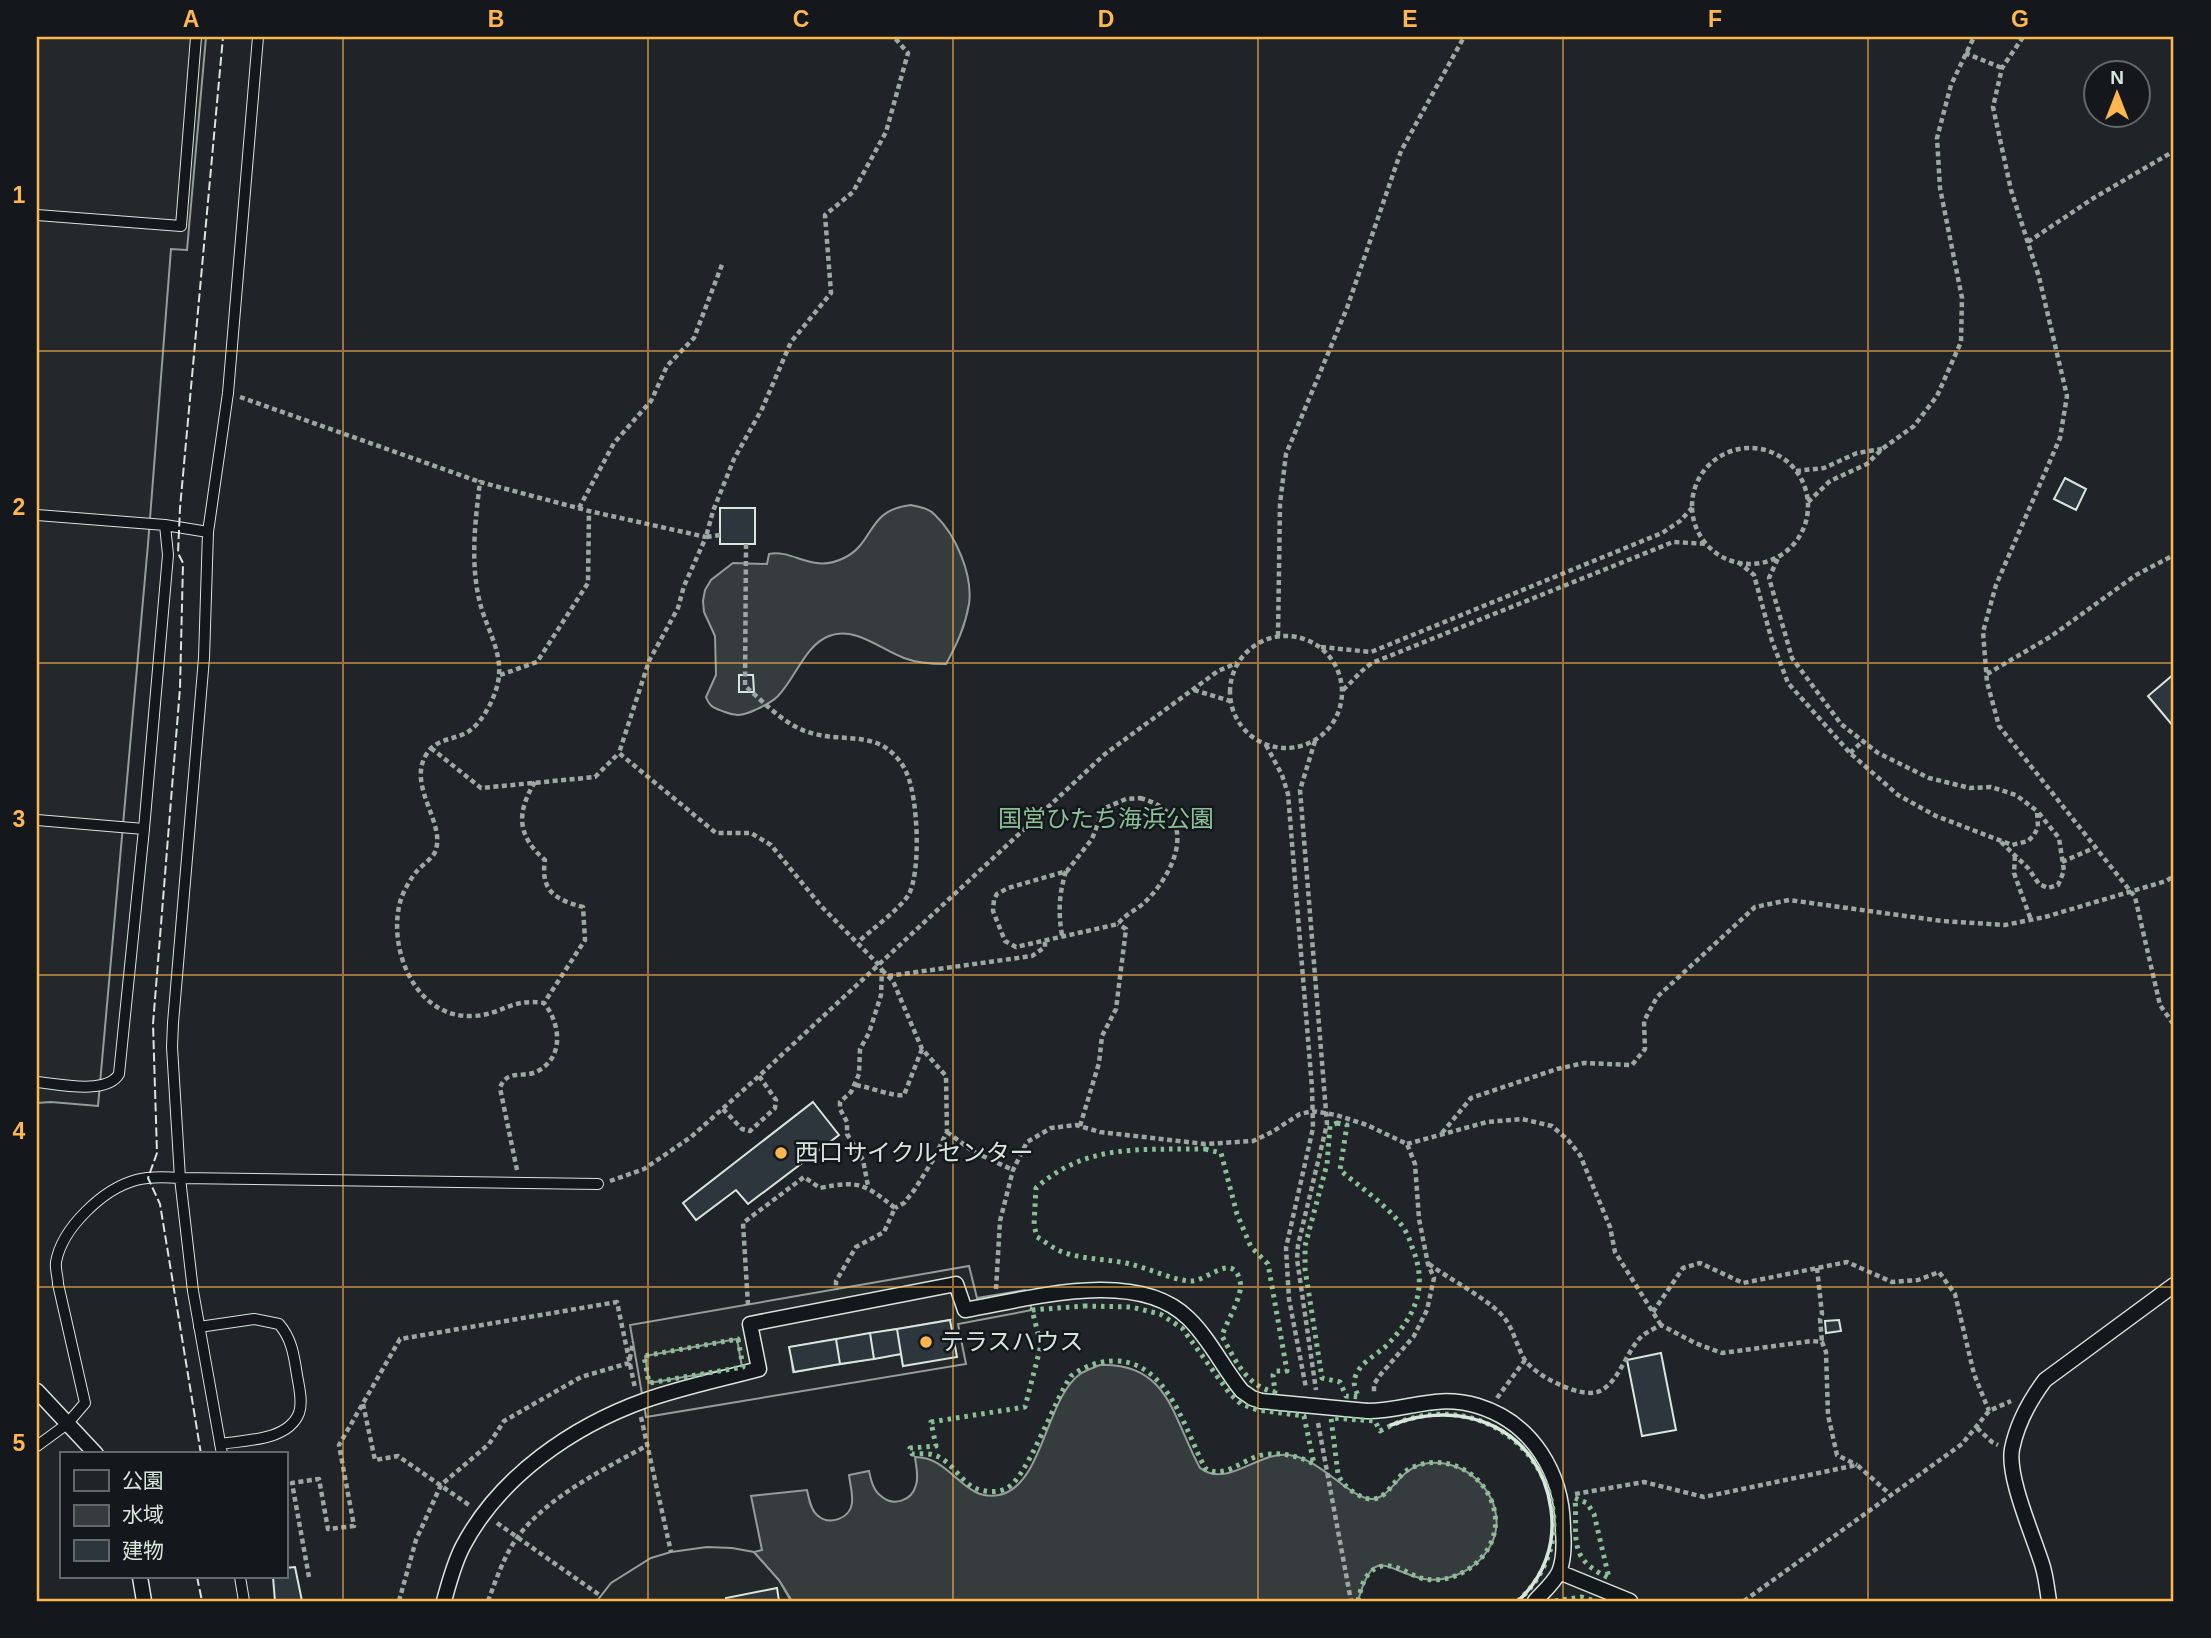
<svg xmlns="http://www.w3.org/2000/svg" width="2211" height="1638" font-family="Arial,'Noto Sans JP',sans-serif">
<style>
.green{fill:#202428;stroke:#939e99;stroke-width:2;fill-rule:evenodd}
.parking{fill:#24282b;stroke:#939e99;stroke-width:2;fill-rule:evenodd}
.water{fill:#363b3e;stroke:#939e99;stroke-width:2}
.building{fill:#2c363c;stroke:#d8e6dc;stroke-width:2}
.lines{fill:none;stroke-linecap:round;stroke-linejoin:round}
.service-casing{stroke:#d8e6dc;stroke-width:12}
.pedestrian-casing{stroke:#d8e6dc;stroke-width:17}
.path{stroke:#9da8a2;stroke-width:4.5;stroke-dasharray:5 3.5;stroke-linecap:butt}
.service{stroke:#14181c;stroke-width:10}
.pedestrian{stroke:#14181c;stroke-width:14}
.pedestrian-bridge-casing{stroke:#d8e6dc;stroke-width:17;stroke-linecap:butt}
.pedestrian-bridge{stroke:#14181c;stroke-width:14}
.hedge{stroke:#8ac095;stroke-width:5;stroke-dasharray:3.5 5;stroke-linecap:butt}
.fence{stroke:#d8e6dc;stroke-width:2;stroke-dasharray:9 3.5;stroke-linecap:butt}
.wall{stroke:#d8e6dc;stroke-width:3.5}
.grid{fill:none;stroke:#ffb74d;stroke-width:2;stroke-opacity:0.55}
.poi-dot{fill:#ffb74d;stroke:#14181c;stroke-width:2.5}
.labels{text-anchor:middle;stroke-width:5;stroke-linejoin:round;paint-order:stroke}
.park-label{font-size:24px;fill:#8ac095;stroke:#14181c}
.poi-label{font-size:24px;fill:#d8e6dc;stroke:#14181c;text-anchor:start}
.neatline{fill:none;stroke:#ffb74d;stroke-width:2.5}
.grid-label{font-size:23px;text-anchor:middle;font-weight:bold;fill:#ffb74d}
</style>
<rect width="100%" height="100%" fill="#14181c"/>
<!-- green -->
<path class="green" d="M37 37H2174V1601H37ZM2096 74H2138V116H2096ZM61 1454H285V1577H61Z"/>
<!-- parking -->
<path class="parking" d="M37 37H206L187 250 171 249 148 544 98 1106 51 1102 37 1103Z
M969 1266 977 1298 1025 1290 1032 1310 958 1324 966 1364 646 1417 630 1325ZM950 1320 903 1366 901 1354 793 1372 790 1347ZM737 1339 742 1367 649 1383 645 1356Z
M707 1547 732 1548 754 1552 779 1580 791 1601H597L611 1583 651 1558 671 1552Z"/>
<!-- water -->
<path class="water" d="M911 505C919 507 929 508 935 515 956 535 973 575 969 604 965 627 957 644 946 664 931 664 917 663 904 658 880 649 855 626 829 636 805 645 795 679 778 696 771 703 764 706 755 710 744 715 737 717 725 712 715 708 710 708 706 697L716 675 715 636 704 612 703 601 705 590 711 580 733 563 767 564 769 554C794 549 812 574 844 558 876 542 866 510 911 505Z
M1100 1365C1169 1362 1173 1419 1200 1468 1228 1489 1257 1451 1289 1455 1320 1458 1350 1499 1372 1499 1391 1498 1398 1470 1423 1464 1470 1454 1516 1506 1488 1550 1475 1570 1448 1583 1424 1579 1386 1571 1374 1544 1358 1601H792L779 1580 754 1552 762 1550 751 1496 807 1490C809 1498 810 1509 817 1515 829 1526 850 1519 852 1503 853 1494 850 1484 849 1475L869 1471C871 1480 873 1490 881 1496 893 1507 912 1501 916 1485 919 1477 916 1466 915 1457 952 1457 962 1502 999 1495 1043 1486 1045 1400 1080 1374 1086 1370 1093 1368 1100 1365Z"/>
<!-- building -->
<path class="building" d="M2065 478 2086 489 2076 510 2054 499Z
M720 508H755V544H720Z
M2174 674V726H2173L2148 696Z
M739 675H753L754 692H739Z
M813 1102 839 1135 748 1204 736 1190 696 1220 683 1203Z
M950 1320 957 1357 903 1366 897 1329Z
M1839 1320 1841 1331 1826 1333 1825 1321Z
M897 1329 901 1354 874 1359 870 1333Z
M870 1333 874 1359 840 1364 836 1339Z
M836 1339 840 1364 794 1372 789 1347Z
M1661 1353 1676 1430 1642 1436 1627 1360Z
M295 1567 302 1601H275L273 1577H285V1568Z
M777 1588 779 1601H726V1598Z"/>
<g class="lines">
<defs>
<path id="service" d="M258 37 228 393 208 532 204 658 173 1023 172 1047 180 1178 598 1184
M37 215 181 226 196 37
M37 515 165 525 208 532
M37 820 144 829
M37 1082C58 1084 107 1095 119 1074L144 829 168 555 165 525
M199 1327 254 1319 279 1324C292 1339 294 1356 297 1375 299 1387 303 1402 299 1413 288 1441 245 1440 220 1444
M37 1446 67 1424 85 1403 58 1284C58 1277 55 1269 56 1262 62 1228 103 1189 136 1180 150 1176 166 1177 180 1178L193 1291 222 1454
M240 1577 244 1601"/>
<path id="pedestrian" d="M37 1391 96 1454
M1367 1411C1409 1411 1434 1393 1478 1406 1533 1423 1563 1474 1563 1530 1564 1542 1564 1560 1559 1572 1554 1583 1542 1593 1535 1601
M1559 1572 1630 1601
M140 1577 144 1601
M444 1601C449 1583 454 1563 463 1546 500 1476 573 1426 646 1400 683 1387 722 1379 759 1369L750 1324 956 1284 965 1310C1029 1299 1136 1267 1188 1318 1210 1339 1223 1368 1242 1391L1252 1398 1261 1401
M2049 1601C2047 1589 2046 1576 2042 1564 2033 1535 2007 1477 2012 1449 2017 1424 2030 1400 2045 1380L2174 1285"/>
</defs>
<!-- service casing -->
<use href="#service" class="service-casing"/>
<!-- pedestrian casing -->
<use href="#pedestrian" class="pedestrian-casing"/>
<!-- path -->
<path class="path" d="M2023 37 2002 68 1993 107 2011 190 2039 277 2067 396 2060 438 1996 585 1983 632 1987 682 1999 726 2135 897 2160 1005 2174 1025
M1965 53 2002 68
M2028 242 2092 199 2174 151
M240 397 480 482
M1692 506a58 58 0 1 1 116 0a58 58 0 1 1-116 0Z
M1796 471 1824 468 1857 453 1882 449
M1808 502 1830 481 1867 464 1882 449 1914 426 1937 396 1961 342 1962 298 1940 188 1937 138 1951 85 1974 37
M579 508 614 443 651 401 667 366 694 338 723 262
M720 535 706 537 713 511 734 459 762 409 791 342 831 293 825 215 853 192 886 132 908 53 894 37
M746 544 745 686C766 704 787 728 815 734 837 740 862 735 883 746 893 752 903 763 907 774 918 799 921 870 909 894 902 907 870 931 858 942
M1738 562 1754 575 1772 641 1788 683 1850 753 1898 795 1936 816 2012 845 2028 841 2034 835 2038 827 2037 811 2016 795 1991 787 1970 788 1929 778 1878 753 1841 724 1792 658 1769 578 1779 556
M1230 692a56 56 0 1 1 112 0a56 56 0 1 1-112 0Z
M1278 636 1280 504 1286 454 1347 308 1401 151 1464 37
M1321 647 1371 652 1662 533 1680 521 1693 507
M1987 674 2050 637 2136 575 2174 555
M500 675 537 662 588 583 589 511
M1194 690 1230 701
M1343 690C1354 680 1360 671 1372 663L1673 542 1707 544
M1315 741 1300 790 1327 1124 1298 1245 1297 1259 1316 1390
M1266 745 1282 775 1288 794 1312 1088 1313 1128 1286 1248 1289 1299 1306 1388
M431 748 481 788 595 777 619 753
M1850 753 1863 741
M535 782C516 813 517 836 545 860 540 891 556 900 583 907L585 940 544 1003
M1140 798C1198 813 1179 867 1147 900 1139 909 1126 913 1118 924L1016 947 1005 941 993 911 994 899 997 894 1008 888 1067 871 1092 839 1103 809 1126 799Z
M2001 842 2028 868 2039 884 2048 888 2058 885 2064 871 2059 838 2038 812
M2015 856 2014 873 2031 920
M2062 862 2096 847
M1062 935C1058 912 1059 894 1066 871
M882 970 893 981 922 1049 946 1076 947 1132 933 1160 915 1189 904 1203 895 1208
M888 976 1032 956 1045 947V941
M856 1085C869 1087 894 1097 904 1095L922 1049
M723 1109 742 1129 750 1131 775 1108 776 1100 759 1076
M1080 1126 1099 1063 1102 1036 1116 1009 1126 929 1118 924
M947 1132 974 1152 1013 1170
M1442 1133 1471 1098 1557 1069 1584 1063 1632 1065 1645 1049 1644 1021 1657 997 1755 907 1789 900 1942 921 2005 925 2045 917 2166 881 2174 876
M1407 1144 1487 1122 1522 1119 1552 1126 1568 1140 1580 1155 1610 1227 1615 1252 1661 1325
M517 1170 500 1088C507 1068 524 1079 538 1071 565 1056 560 1023 544 1003 510 998 502 1015 473 1016 415 1019 386 947 401 899 404 890 411 878 417 871 422 865 432 859 435 852 447 824 407 787 426 755 435 739 452 740 466 733 483 724 498 693 499 675 501 649 486 627 480 603 470 564 475 522 480 482L589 511 706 537 684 586 678 608 649 661 619 753 716 833H751L771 845 821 906 878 964 882 970 881 995 869 1033 860 1049 859 1074 851 1092 840 1102V1109L847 1122V1134L863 1160 868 1186
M610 1181 644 1169 691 1137 759 1076 1105 754 1218 671 1237 663
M1429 1264C1451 1280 1481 1295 1500 1313 1514 1327 1515 1344 1525 1360 1534 1375 1582 1400 1600 1391 1620 1381 1626 1351 1642 1336 1647 1332 1655 1328 1661 1325L1695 1343 1722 1353 1812 1341 1822 1342 1826 1352 1828 1415 1837 1455 1857 1465
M1817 1268 1822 1314 1820 1319 1822 1342
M996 1289 1000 1221 1013 1170 1027 1142 1051 1128 1076 1125 1100 1132 1205 1144 1253 1141 1272 1132 1300 1114 1313 1111 1336 1115 1367 1125 1407 1144 1415 1164 1419 1219 1428 1264 1434 1278 1427 1310 1414 1336 1381 1374 1374 1384V1394
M748 1305 743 1223 804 1177 820 1188C859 1180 865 1184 895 1208L884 1232 856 1247 836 1281V1290
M1653 1312 1683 1268 1700 1263 1743 1283 1847 1262 1892 1282 1918 1280 1939 1272 1955 1294 1974 1374 1989 1411
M1497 1398 1525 1360
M363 1404 375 1460 398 1456 469 1505
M641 1417 671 1552
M1318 1423 1351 1601
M1977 1428 1992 1442 1998 1445
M1575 1494 1644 1482 1704 1497 1857 1465 1892 1496
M497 1523 601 1596
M309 1577 292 1483 319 1479 328 1529 354 1526 339 1445 400 1339 617 1302 635 1388
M399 1601 416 1540 441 1485 489 1444 504 1421 581 1377 629 1363 633 1342
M488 1601C496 1580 504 1556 517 1538 545 1498 606 1468 648 1445
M1744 1601 1962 1444 1989 1411 2011 1401"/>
<!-- service -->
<use href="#service" class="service"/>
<!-- pedestrian -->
<use href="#pedestrian" class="pedestrian"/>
<defs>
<path id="pedestrian-bridge" d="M1261 1401 1367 1411"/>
</defs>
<!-- pedestrian-bridge casing -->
<use href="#pedestrian-bridge" class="pedestrian-bridge-casing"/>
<!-- pedestrian-bridge -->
<use href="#pedestrian-bridge" class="pedestrian-bridge"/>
<!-- hedge -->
<path class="hedge" d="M1337 1123 1347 1125 1340 1170C1361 1188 1387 1205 1403 1227 1407 1233 1410 1240 1412 1247 1429 1288 1415 1317 1385 1347 1377 1354 1366 1360 1360 1368 1352 1379 1353 1386 1359 1397L1346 1396 1340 1382 1322 1378 1305 1269V1246L1327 1164 1330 1126Z
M1205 1149 1221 1153 1237 1214 1251 1247 1268 1264 1287 1371H1275L1273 1375 1275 1392C1247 1387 1235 1360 1222 1336 1226 1322 1244 1295 1240 1281 1233 1251 1206 1282 1191 1281 1176 1281 1150 1269 1134 1265 1112 1259 1087 1260 1065 1253 1055 1250 1046 1242 1037 1237L1034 1225 1036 1188C1086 1143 1142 1150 1205 1149Z
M1084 1306 1131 1307 1160 1314 1182 1328 1230 1394 1241 1404 1258 1410 1304 1416 1314 1464C1297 1455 1277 1451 1258 1456 1241 1461 1222 1480 1205 1468 1185 1430 1168 1362 1116 1361 1098 1361 1085 1366 1071 1376 1055 1399 1027 1478 1007 1488 996 1494 981 1492 971 1486 958 1477 950 1460 934 1455 928 1453 919 1454 912 1454L910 1448 936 1446 931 1422 1025 1407 1041 1345 1032 1310Z
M738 1339 743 1367 649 1383 644 1356Z
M1575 1498 1587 1503 1594 1514 1609 1578C1566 1558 1578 1538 1575 1498Z
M1358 1601C1361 1588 1364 1572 1379 1567 1394 1561 1410 1576 1424 1579 1464 1586 1504 1549 1494 1509 1485 1472 1445 1452 1411 1468 1390 1478 1386 1513 1355 1493 1347 1488 1341 1482 1338 1474L1331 1418 1375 1421 1380 1431C1503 1364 1613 1513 1518 1601
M1555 1601 1581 1597 1595 1601"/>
<!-- fence -->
<path class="fence" d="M201 1454 160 1204 148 1178 157 1153 153 1024 180 688 183 563 178 553 180 508 223 37
M197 1577 202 1601"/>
<!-- wall -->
<path class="wall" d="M1391 1425C1462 1397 1540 1428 1551 1509 1556 1544 1544 1577 1518 1601"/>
</g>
<!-- grid -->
<path class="grid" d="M343 37V1601M648 37V1601M953 37V1601M1258 37V1601M1563 37V1601M1868 37V1601M37 351H2174M37 663H2174M37 975H2174M37 1287H2174"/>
<!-- markers -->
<g class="poi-dot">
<circle cx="781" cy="1153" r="7"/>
<circle cx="926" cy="1342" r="7"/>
</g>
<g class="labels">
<!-- park labels -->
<g class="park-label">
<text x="1106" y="827">国営ひたち海浜公園</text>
</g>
<!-- poi labels -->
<g class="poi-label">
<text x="795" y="1161">西口サイクルセンター</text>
<text x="940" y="1350">テラスハウス</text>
</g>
</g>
<!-- border -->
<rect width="2211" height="1638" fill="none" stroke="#14181c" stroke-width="77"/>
<!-- legend -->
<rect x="60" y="1452" width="228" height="126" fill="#14181c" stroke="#626a69" stroke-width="2"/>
<rect x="74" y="1470" width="35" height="21" fill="#202428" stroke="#626a69" stroke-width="2"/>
<text x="122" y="1488" font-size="21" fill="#d8e6dc">公園</text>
<rect x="74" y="1505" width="35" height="21" fill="#363b3e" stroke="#626a69" stroke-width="2"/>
<text x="122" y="1522" font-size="21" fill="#d8e6dc">水域</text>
<rect x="74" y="1540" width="35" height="21" fill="#2c363c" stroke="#626a69" stroke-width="2"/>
<text x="122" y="1558" font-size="21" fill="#d8e6dc">建物</text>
<!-- north arrow -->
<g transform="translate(2117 94)"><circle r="33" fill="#14181c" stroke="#626a69" stroke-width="2"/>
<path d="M0-5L12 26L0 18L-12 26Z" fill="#ffb74d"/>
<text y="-10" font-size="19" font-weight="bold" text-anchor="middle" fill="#d8e6dc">N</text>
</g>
<rect x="38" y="38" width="2134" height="1562" class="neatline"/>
<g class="grid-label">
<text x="191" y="27">A</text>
<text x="496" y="27">B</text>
<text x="801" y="27">C</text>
<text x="1106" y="27">D</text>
<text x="1410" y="27">E</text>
<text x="1715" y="27">F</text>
<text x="2020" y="27">G</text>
<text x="19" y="203">1</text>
<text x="19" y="515">2</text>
<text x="19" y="827">3</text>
<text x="19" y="1139">4</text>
<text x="19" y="1451">5</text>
</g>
</svg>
